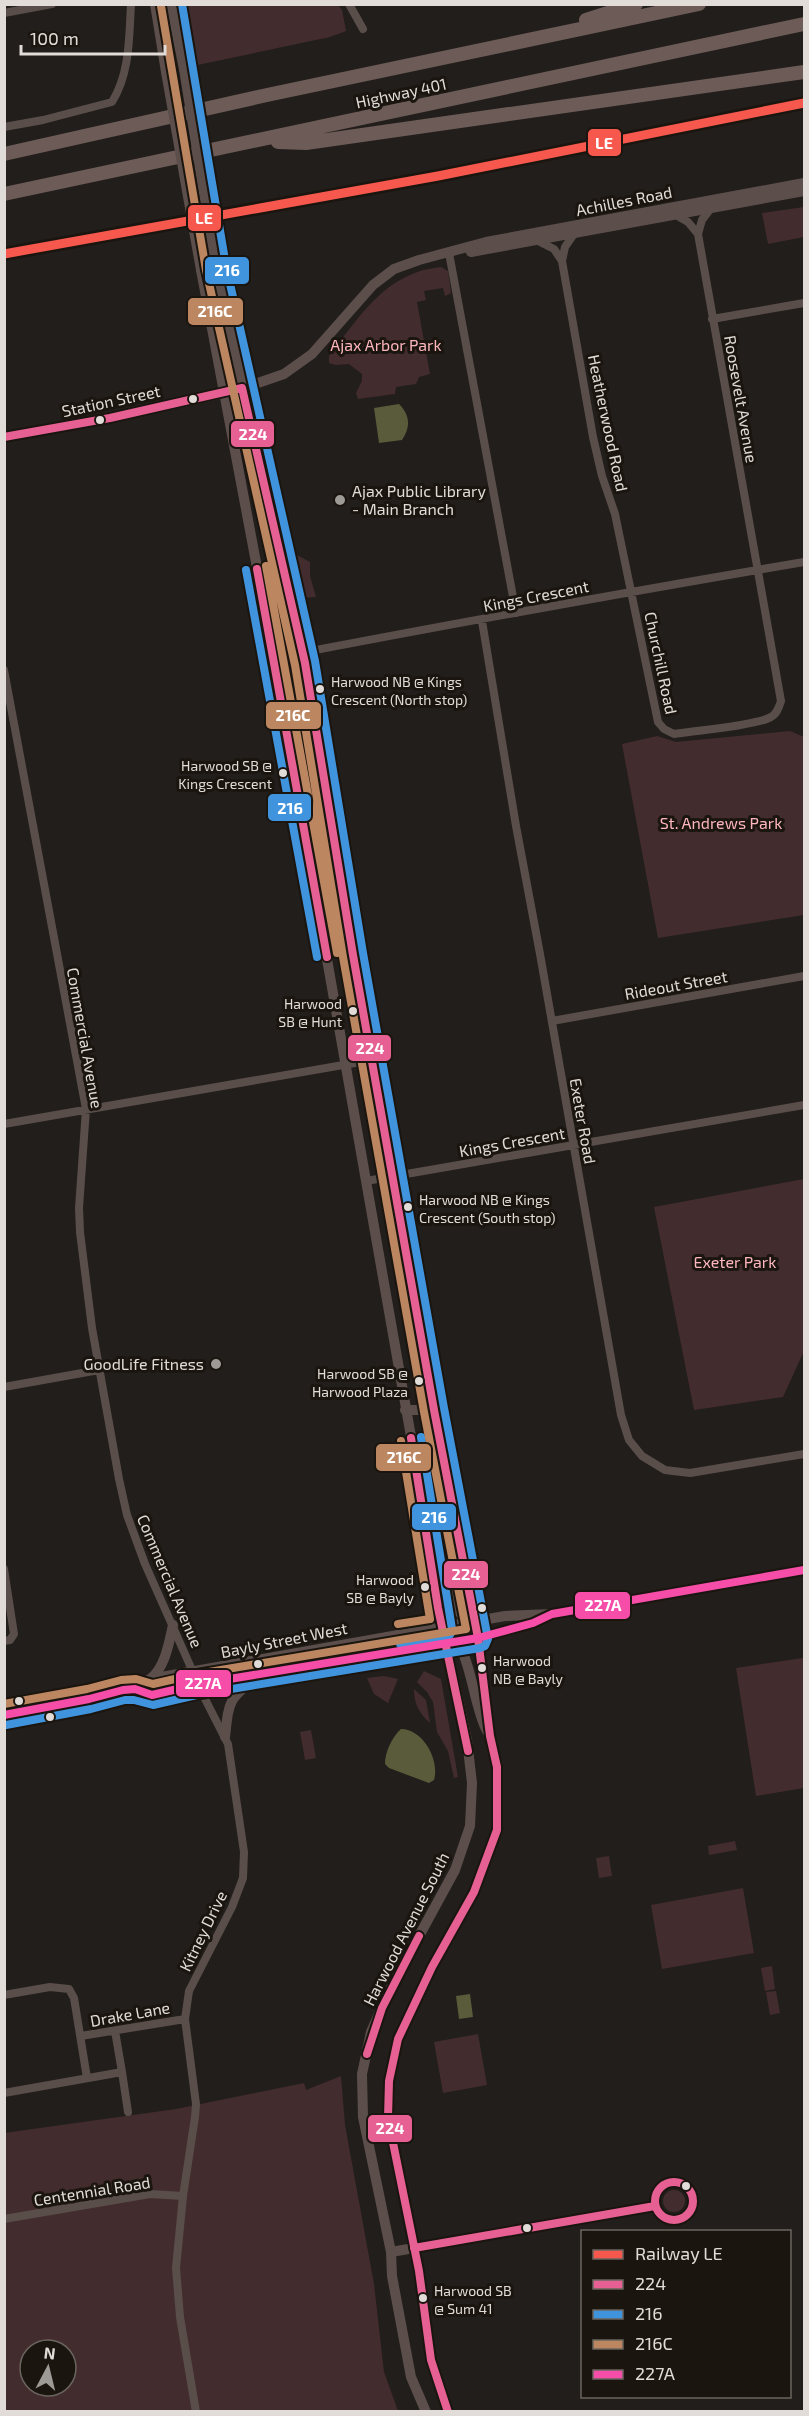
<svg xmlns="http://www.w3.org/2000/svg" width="809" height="2416" font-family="'Exo 2',sans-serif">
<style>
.green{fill:#432c2e;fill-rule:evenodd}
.water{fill:#595b3a}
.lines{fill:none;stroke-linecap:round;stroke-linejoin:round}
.street{stroke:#594e4a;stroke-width:8}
.secondary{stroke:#5c4f4b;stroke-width:10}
.highway{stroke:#6c5b56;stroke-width:14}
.secondary-bridge{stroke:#5c4f4b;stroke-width:10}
.bus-1-casing{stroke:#1b150f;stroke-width:12}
.bus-2-casing{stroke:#1b150f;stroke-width:12}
.bus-3-casing{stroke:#1b150f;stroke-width:12}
.bus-4-casing{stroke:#1b150f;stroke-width:12}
.bus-1{stroke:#e76094;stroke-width:8}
.bus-2{stroke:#4094de;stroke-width:8}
.bus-3{stroke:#bb8660;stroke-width:8}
.bus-4{stroke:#f54da8;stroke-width:8}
.rail-1-casing{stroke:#1b150f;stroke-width:14}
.rail-1{stroke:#f6584d;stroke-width:9}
.bus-dot{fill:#e1dcd8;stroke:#1b150f;stroke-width:2}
.poi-dot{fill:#9e9a96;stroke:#1b150f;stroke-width:2}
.labels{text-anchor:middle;stroke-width:6;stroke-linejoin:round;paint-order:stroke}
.bus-label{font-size:14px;fill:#e1dcd8;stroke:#1b150f;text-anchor:start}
.street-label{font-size:16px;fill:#e1dcd8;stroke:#1b150f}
.park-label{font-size:16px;fill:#fdb6be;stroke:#1b150f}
.poi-label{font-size:16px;fill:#e1dcd8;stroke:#1b150f;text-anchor:start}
.line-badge{stroke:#1b150f;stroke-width:2}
.badge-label{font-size:16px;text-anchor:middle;font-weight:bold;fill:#fff}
</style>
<rect width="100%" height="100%" fill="#221e1b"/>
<!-- green -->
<path class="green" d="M184 5H338L342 10 346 31 330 37 193 66Z
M804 207V237L768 244 762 213Z
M441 267 448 271 451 293 445 296 443 288 424 291 426 300 417 302 430 374 419 377 416 384 396 387 395 394 358 399 356 393 362 381V374L349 364 336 365 329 363V356C360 316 386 272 441 267Z
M295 554 310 562V576L316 597 303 598Z
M790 731 804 737V915L658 938 622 744 657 736 676 742Z
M804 1179V1351L783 1397 694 1410 654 1207Z
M803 1658 804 1788 756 1796 736 1668Z
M424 1671 441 1679 458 1777 454 1778 448 1751 437 1732 433 1702 427 1692 417 1682Z
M384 1676 398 1679 388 1703 374 1694 367 1678Z
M414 1689 426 1700 430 1723C419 1713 414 1704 414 1689Z
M311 1730 316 1758 305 1760 300 1732Z
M735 1841 737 1850 709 1855 708 1846Z
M609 1856 612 1876 599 1878 596 1858Z
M743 1888 754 1953 662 1969 651 1905Z
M772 1966 775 1989 765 1991 761 1968Z
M776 1991 780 2013 770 2015 766 1992Z
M478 2034 487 2085 443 2093 434 2042Z
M341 2076 345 2125 374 2284 384 2372 398 2411H5L4 2133 176 2109 304 2083 306 2090ZM30 2350H66V2386H30Z
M663 2201a11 11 0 1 1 22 0a11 11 0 1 1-22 0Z"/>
<!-- water -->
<path class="water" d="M399 404C410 415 411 427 402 440L379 443 374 408Z
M401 1729C423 1729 440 1760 434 1780L429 1783 389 1768 385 1764C385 1752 392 1737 401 1729Z
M470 1994 473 2017 459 2019 456 1996Z"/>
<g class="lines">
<!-- street -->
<path class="street" d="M349 4 363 29
M4 13 52 4
M4 127 43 120 112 102C130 73 129 38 131 4
M676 215 688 222 698 234
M538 241 554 249 562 261 593 437 602 476 615 514 658 722 664 729 674 734C693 731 758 725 771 717 777 714 779 707 781 701L698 234 702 220 711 208
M449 253 516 613
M562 261 565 247 574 234
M712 319 804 303
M482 621 516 826 540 954 621 1415 629 1440 642 1456 665 1470 690 1473 804 1454
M274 658C451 624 627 592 804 562
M4 670 86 1109 79 1208 80 1232 92 1328 119 1479 127 1515 145 1564 204 1697 228 1744 244 1852 243 1878 232 1907 189 1991 185 2019 196 2104 195 2117 183 2196 176 2268 180 2317 196 2412
M552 1021 804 976
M4 1124 372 1060
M366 1181 804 1105
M4 1387 99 1370
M4 1569 14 1634 10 1640 4 1641
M4 1995 50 1987 69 1989 74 1998 87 2078
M81 2036 185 2019
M122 2072 128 2112
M4 2093 122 2072 115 2031
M655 2201a19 19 0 1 1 38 0a19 19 0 1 1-38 0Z
M4 2219 150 2194 183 2196
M414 2248 655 2206"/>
<!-- secondary -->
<path class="secondary" d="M155 4 166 72
M171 4 184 69
M471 252 804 191
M216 268 305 663 353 955 434 1410 478 1638 490 1736 497 1767V1830L474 1892 432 1967 398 2039 389 2081 388 2118 419 2271 431 2360 448 2412
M201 270 274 658 419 1482 438 1608 467 1740 472 1783 470 1826 455 1870 388 1993 371 2032 362 2074 363 2117 391 2252 392 2276 411 2377 426 2412
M4 437 110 418 223 393 255 384 284 374 312 354 373 285 394 269 419 260 486 242 804 183
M311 879 340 875
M405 1410H434
M427 1508 455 1605 470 1628
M442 1628C472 1641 471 1702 487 1731
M150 1679C165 1668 169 1643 173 1625
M135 1689 150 1679 505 1616 552 1614 575 1610 804 1570
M4 1715 89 1699 123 1690 135 1689 152 1695 199 1684 478 1638 507 1631 546 1616
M225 1737C229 1701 228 1700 256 1677
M391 2252 414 2248"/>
<!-- highway -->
<path class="highway" d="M586 20 636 4
M278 142 306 143 804 72
M4 154 267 95 699 4
M4 194 804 24"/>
<!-- secondary-bridge -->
<path class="secondary-bridge" d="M184 69 216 268
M166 72 201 270"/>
<defs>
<path id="bus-1" d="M4 437 110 418 242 388 305 663 353 955 434 1410 478 1638 490 1736 497 1767V1830L474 1892 432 1967 398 2039 389 2081 388 2118 419 2271 431 2360 448 2412
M257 569 327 957
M411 1438 438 1608 468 1751
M367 2054 382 2008 419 1936
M655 2201a19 19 0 1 1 38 0a19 19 0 1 1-38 0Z
M414 2248 655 2206"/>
<path id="bus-2" d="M246 570 317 957
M400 1644 444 1638 450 1635 452 1629 421 1437
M6 1725 91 1709 125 1700H134L153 1705 201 1694 480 1648 485 1646 488 1639 444 1408 363 953 315 661 226 266 182 4"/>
<path id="bus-3" d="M266 566 337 953
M398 1624 430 1619 401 1441
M4 1704 87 1689 121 1680 136 1679 153 1684 197 1674 466 1629 424 1412 343 957 295 665 206 270 161 6"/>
<path id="bus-4" d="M4 1715 89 1699 123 1690 135 1689 152 1695 199 1684 478 1638 533 1623 552 1614 804 1570"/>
</defs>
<!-- bus-1 casing -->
<use href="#bus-1" class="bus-1-casing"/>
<!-- bus-2 casing -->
<use href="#bus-2" class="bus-2-casing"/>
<!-- bus-3 casing -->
<use href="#bus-3" class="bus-3-casing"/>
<!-- bus-4 casing -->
<use href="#bus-4" class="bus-4-casing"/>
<!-- bus-1 -->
<use href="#bus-1" class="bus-1"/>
<!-- bus-2 -->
<use href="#bus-2" class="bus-2"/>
<!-- bus-3 -->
<use href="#bus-3" class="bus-3"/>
<!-- bus-4 -->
<use href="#bus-4" class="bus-4"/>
<defs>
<path id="rail-1" d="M4 254 438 176 804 103"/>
</defs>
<!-- rail-1 casing -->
<use href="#rail-1" class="rail-1-casing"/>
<!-- rail-1 -->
<use href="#rail-1" class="rail-1"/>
</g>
<!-- markers -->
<g class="bus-dot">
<circle cx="193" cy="399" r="5"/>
<circle cx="100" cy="420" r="5"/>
<circle cx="320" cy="689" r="5"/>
<circle cx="283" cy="773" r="5"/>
<circle cx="353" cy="1011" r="5"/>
<circle cx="408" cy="1207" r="5"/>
<circle cx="419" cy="1381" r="5"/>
<circle cx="425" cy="1587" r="5"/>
<circle cx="482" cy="1608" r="5"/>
<circle cx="258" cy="1664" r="5"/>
<circle cx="482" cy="1668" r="5"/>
<circle cx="19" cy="1701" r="5"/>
<circle cx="50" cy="1717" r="5"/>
<circle cx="686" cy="2186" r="5"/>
<circle cx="527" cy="2228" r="5"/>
<circle cx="423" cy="2298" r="5"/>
</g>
<g class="poi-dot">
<circle cx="340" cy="500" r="6"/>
<circle cx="216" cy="1364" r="6"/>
</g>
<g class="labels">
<!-- bus labels -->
<g class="bus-label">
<text x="331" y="687">Harwood NB @ Kings<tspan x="331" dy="18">Crescent (North stop)</tspan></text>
<text x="272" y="771" text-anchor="end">Harwood SB @<tspan x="272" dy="18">Kings Crescent</tspan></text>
<text x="342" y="1009" text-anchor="end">Harwood<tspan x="342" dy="18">SB @ Hunt</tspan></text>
<text x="419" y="1205">Harwood NB @ Kings<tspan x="419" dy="18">Crescent (South stop)</tspan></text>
<text x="408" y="1379" text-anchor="end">Harwood SB @<tspan x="408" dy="18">Harwood Plaza</tspan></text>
<text x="414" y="1585" text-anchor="end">Harwood<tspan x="414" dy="18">SB @ Bayly</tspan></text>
<text x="493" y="1666">Harwood<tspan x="493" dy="18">NB @ Bayly</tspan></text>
<text x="434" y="2296">Harwood SB<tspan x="434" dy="18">@ Sum 41</tspan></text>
</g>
<!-- street labels -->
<g class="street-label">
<text transform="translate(401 93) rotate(-12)" y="6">Highway 401</text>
<text transform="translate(624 201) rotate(-11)" y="6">Achilles Road</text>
<text transform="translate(741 399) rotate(80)" y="6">Roosevelt Avenue</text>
<text transform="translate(111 401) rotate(-12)" y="6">Station Street</text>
<text transform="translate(608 423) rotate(78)" y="6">Heatherwood Road</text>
<text transform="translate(536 596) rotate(-11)" y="6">Kings Crescent</text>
<text transform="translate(661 663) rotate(78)" y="6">Churchill Road</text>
<text transform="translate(676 985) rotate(-10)" y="6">Rideout Street</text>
<text transform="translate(85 1038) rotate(80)" y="6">Commercial Avenue</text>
<text transform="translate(583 1121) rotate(80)" y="6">Exeter Road</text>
<text transform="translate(512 1142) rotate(-10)" y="6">Kings Crescent</text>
<text transform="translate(170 1581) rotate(67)" y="6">Commercial Avenue</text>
<text transform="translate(284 1640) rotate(-11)" y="6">Bayly Street West</text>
<text transform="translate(406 1929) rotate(-63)" y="6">Harwood Avenue South</text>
<text transform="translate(203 1931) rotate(-64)" y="6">Kitney Drive</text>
<text transform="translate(130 2014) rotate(-10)" y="6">Drake Lane</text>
<text transform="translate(92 2191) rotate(-9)" y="6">Centennial Road</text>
</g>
<!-- park labels -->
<g class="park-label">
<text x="386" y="351">Ajax Arbor Park</text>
<text x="721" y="829">St. Andrews Park</text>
<text x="735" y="1268">Exeter Park</text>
</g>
<!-- poi labels -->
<g class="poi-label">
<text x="352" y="497">Ajax Public Library<tspan x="352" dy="18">- Main Branch</tspan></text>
<text x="204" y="1370" text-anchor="end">GoodLife Fitness</text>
</g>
</g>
<g class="line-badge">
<rect x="587" y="128" width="35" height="29" rx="6" fill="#f6584d"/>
<rect x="187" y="204" width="35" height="28" rx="6" fill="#f6584d"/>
<rect x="204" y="256" width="46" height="29" rx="6" fill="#4094de"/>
<rect x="187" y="297" width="57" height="29" rx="6" fill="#bb8660"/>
<rect x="230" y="420" width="45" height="28" rx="6" fill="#e76094"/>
<rect x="265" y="701" width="57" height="29" rx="6" fill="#bb8660"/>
<rect x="267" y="793" width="45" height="29" rx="6" fill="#4094de"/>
<rect x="347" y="1034" width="45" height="28" rx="6" fill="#e76094"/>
<rect x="375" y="1443" width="57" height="29" rx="6" fill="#bb8660"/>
<rect x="411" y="1503" width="46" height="28" rx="6" fill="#4094de"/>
<rect x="443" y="1560" width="46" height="29" rx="6" fill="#e76094"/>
<rect x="574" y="1591" width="57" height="29" rx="6" fill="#f54da8"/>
<rect x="175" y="1669" width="57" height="29" rx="6" fill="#f54da8"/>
<rect x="367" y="2114" width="46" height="29" rx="6" fill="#e76094"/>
</g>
<g class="badge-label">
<text x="604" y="149">LE</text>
<text x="204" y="224">LE</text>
<text x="227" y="276">216</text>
<text x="215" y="317">216C</text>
<text x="253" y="440">224</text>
<text x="293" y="721">216C</text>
<text x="290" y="814">216</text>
<text x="370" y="1054">224</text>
<text x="404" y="1463">216C</text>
<text x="434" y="1523">216</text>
<text x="466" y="1580">224</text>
<text x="603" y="1611">227A</text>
<text x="203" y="1689">227A</text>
<text x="390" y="2134">224</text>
</g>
<!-- border -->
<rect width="809" height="2416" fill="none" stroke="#e1dcd8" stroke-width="12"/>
<!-- legend -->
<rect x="581" y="2230" width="210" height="168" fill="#1b150f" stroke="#6a655f" stroke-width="1.5"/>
<rect x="593" y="2250" width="30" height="9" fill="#f6584d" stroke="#6a655f" stroke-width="1.5"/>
<text x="635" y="2260" font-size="18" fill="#e1dcd8">Railway LE</text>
<rect x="593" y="2280" width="30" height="9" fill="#e76094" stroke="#6a655f" stroke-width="1.5"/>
<text x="635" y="2290" font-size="18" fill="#e1dcd8">224</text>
<rect x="593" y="2310" width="30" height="9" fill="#4094de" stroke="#6a655f" stroke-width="1.5"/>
<text x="635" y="2320" font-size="18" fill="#e1dcd8">216</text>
<rect x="593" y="2340" width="30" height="9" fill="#bb8660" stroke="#6a655f" stroke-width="1.5"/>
<text x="635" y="2350" font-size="18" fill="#e1dcd8">216C</text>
<rect x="593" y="2370" width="30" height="9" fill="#f54da8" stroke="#6a655f" stroke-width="1.5"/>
<text x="635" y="2380" font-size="18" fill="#e1dcd8">227A</text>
<!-- north arrow -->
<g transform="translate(48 2368) rotate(7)"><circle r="28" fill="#1b150f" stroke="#6a655f" stroke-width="1.5"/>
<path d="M0-4.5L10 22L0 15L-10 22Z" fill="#9e9a96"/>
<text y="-9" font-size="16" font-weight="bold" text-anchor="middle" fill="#e1dcd8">N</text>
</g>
<!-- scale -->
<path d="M21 45v9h144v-9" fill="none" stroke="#e1dcd8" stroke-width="3"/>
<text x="30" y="45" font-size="18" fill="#e1dcd8" stroke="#1b150f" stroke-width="4.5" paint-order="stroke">100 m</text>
</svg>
